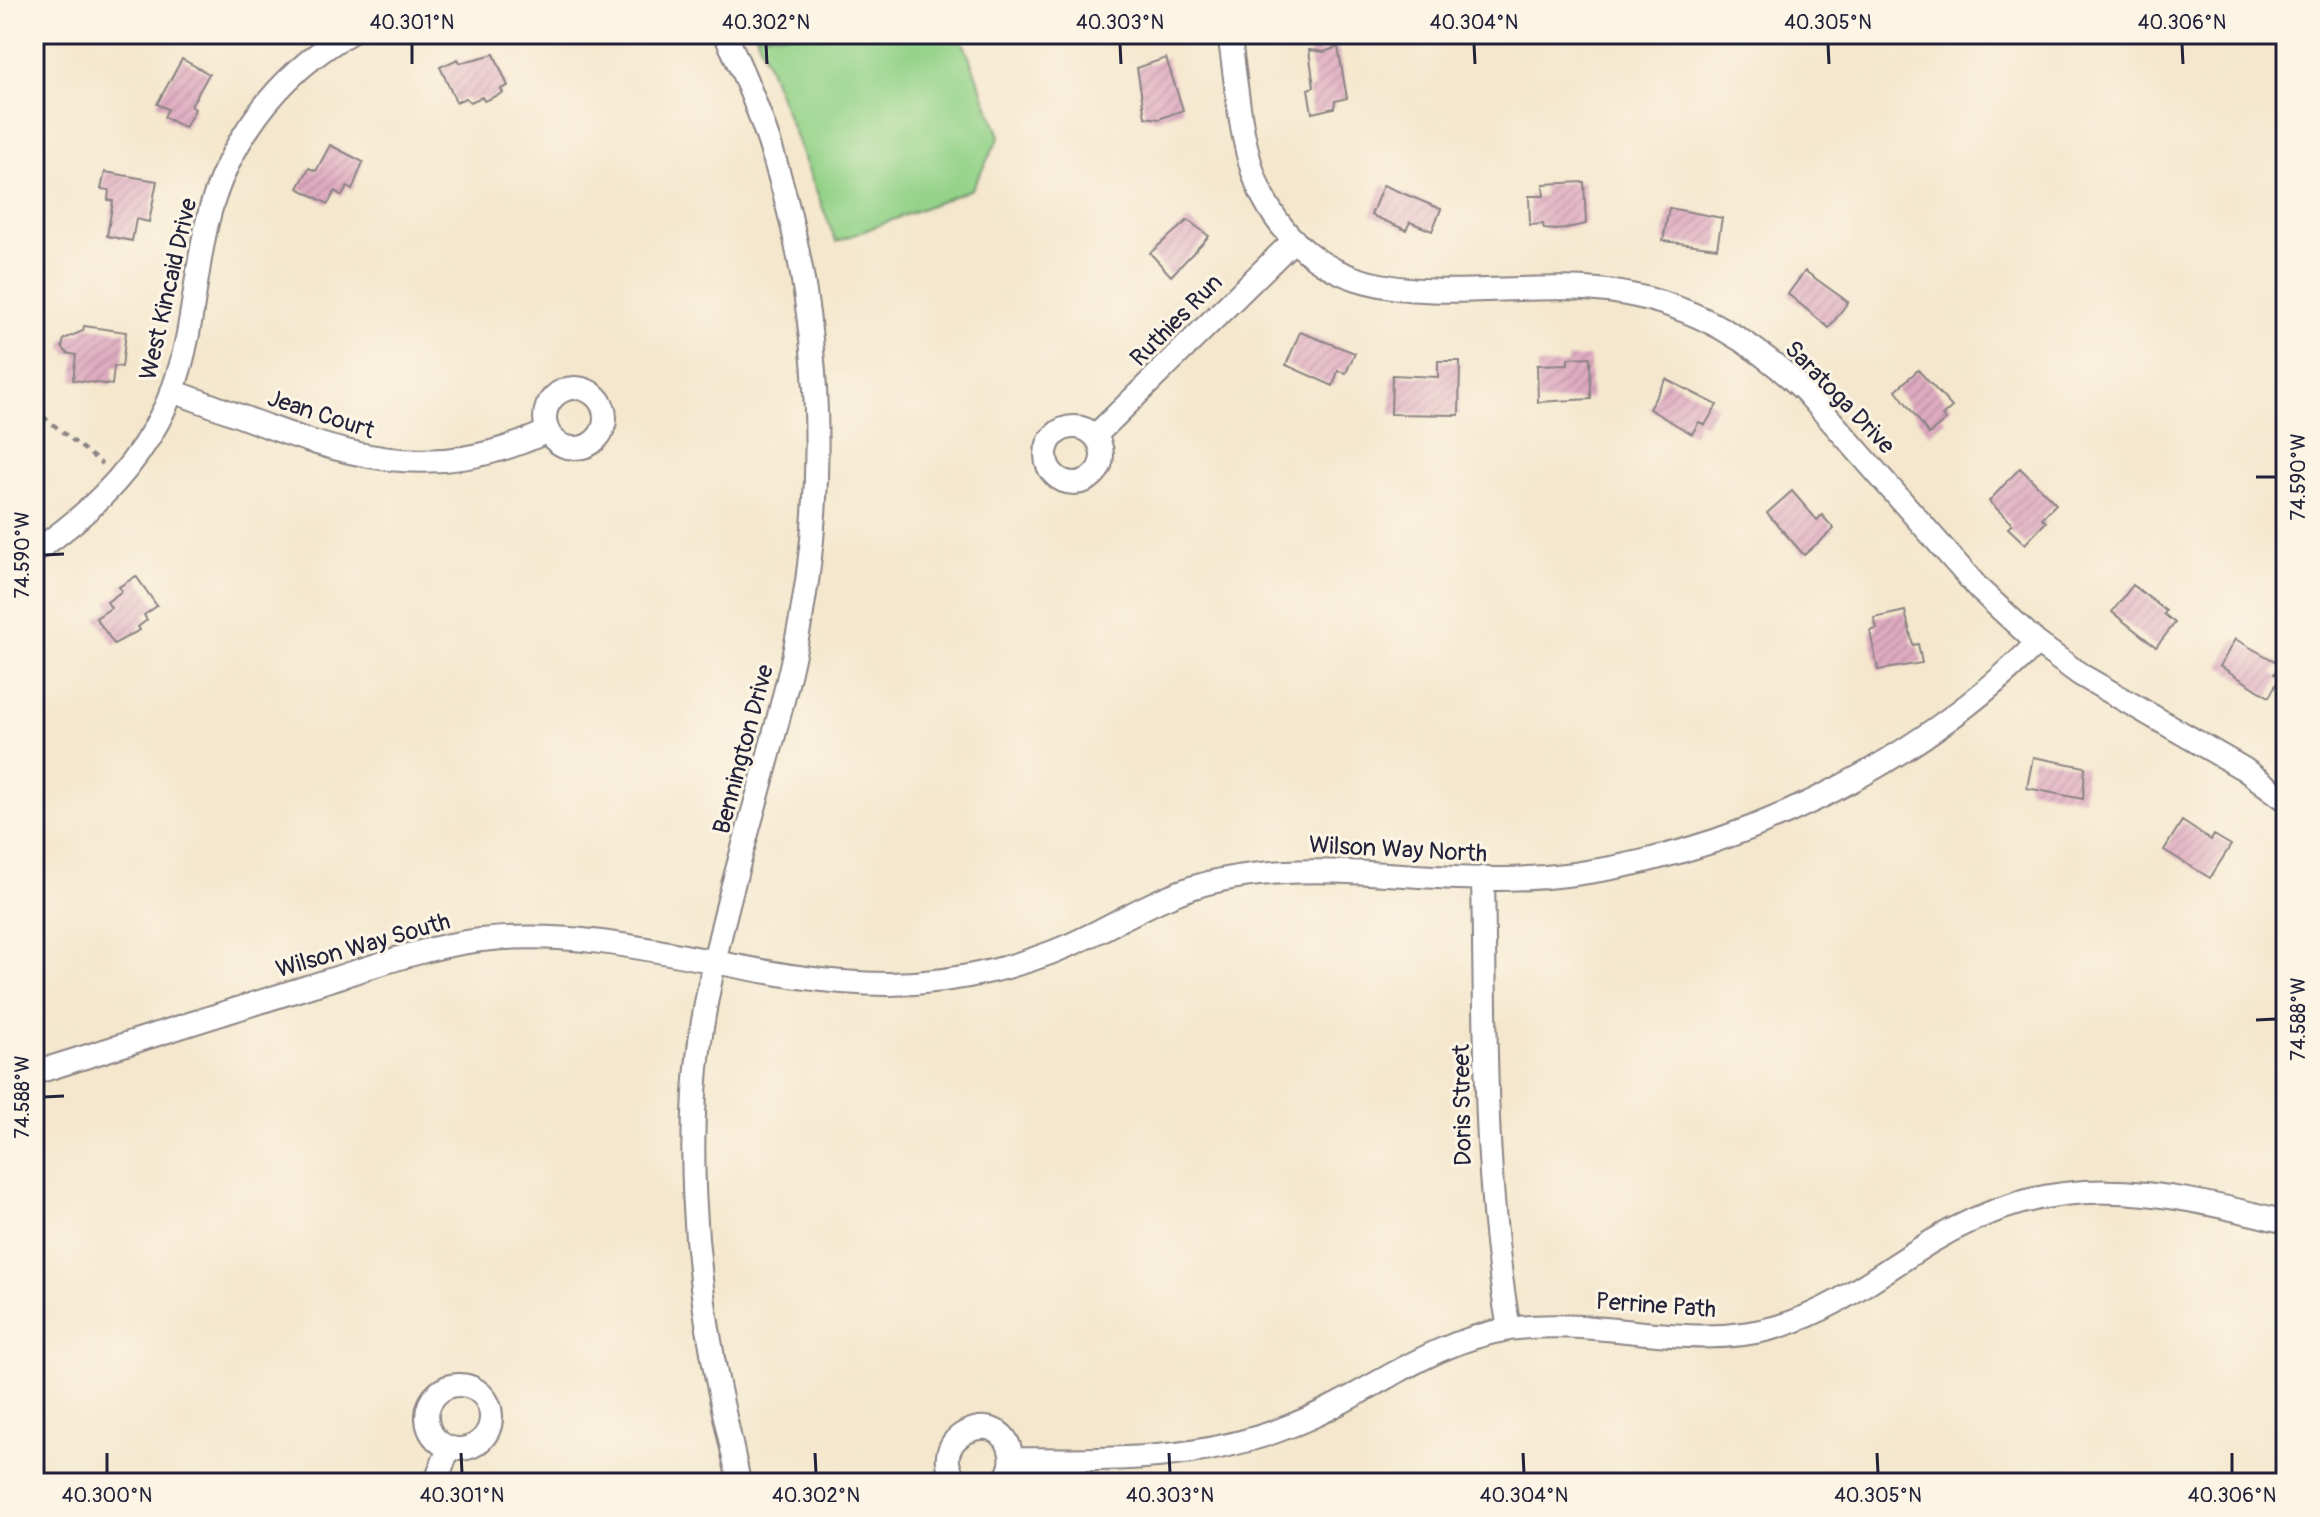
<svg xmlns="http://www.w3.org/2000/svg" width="2320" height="1517" font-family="Pangolin,sans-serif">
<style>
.green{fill:#94d389;stroke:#5b7a62;stroke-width:2}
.building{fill:url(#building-hatch)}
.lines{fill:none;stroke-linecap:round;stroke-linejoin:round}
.minor-casing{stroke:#8b8484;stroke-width:26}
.path{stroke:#8b8484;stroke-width:4;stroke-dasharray:6 6;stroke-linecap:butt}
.minor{stroke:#fff;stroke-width:22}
.ticks{fill:none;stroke:#22223b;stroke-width:3}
.labels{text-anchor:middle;stroke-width:6;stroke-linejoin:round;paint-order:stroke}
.street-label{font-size:24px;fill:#22223b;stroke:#fcf5e5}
.neatline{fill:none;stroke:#22223b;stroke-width:3}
.ticks-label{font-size:20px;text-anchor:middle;fill:#22223b}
</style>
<defs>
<pattern id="building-hatch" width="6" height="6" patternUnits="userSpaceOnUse" patternTransform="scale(2)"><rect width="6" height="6" fill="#deaac0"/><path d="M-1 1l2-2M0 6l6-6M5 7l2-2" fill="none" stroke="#be92a6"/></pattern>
</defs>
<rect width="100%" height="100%" fill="#fcf5e5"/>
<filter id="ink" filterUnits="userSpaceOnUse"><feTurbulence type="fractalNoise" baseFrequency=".0125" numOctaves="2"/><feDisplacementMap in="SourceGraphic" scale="16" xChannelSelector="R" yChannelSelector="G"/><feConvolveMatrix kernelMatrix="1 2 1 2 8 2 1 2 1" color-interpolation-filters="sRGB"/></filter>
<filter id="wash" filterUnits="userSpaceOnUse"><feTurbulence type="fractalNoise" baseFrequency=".006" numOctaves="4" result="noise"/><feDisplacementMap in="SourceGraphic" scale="32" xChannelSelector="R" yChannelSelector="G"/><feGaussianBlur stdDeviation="1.8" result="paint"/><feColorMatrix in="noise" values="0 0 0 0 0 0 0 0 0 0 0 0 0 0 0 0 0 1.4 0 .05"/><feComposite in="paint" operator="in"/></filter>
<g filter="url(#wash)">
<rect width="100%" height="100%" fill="#f4e7cd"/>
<!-- green -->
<path class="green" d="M756 34H960L1000 136 972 189 836 242Z"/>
<g id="blocks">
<!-- building -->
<path class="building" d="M1338 47 1347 98 1335 101 1334 108 1312 113 1308 89 1314 87 1309 50 1324 52Z
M494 54 508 86 501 89 503 93 484 101 482 97 470 102 466 98 456 102 440 67 458 59 460 63Z
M1166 58 1183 110 1159 119 1145 117 1137 68Z
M182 59 209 74 191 106 195 109 185 128 164 117 168 109 157 104Z
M330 145 363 162 352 190 347 187 342 196 335 191 328 204 298 188 309 168 316 171Z
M105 172 157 181 149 222 136 219 132 241 107 236 113 201 108 200 109 190 101 189Z
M1584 182 1586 224 1557 230 1544 229 1543 224 1530 225 1529 196H1544L1543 184Z
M1383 185 1441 209 1432 231 1410 222 1406 230 1371 215Z
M1669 208 1722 218 1717 248 1663 241Z
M1188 220 1209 236 1171 276 1150 253Z
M1805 271 1848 302 1829 328 1788 294Z
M84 326 126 332 122 367 114 366 112 385 73 380 76 355 67 353 62 347 64 339 83 331Z
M1300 332 1355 353 1346 373 1338 371 1333 386 1286 365Z
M1590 357 1591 399 1538 402 1537 365 1568 364V358Z
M1438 361H1460L1459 415 1391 414 1392 375 1438 377Z
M1918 370 1952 407 1942 416 1946 420 1929 434 1896 390Z
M1666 379 1717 405 1705 425 1699 422 1692 434 1649 409Z
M2020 468 2056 504 2042 518 2046 522 2025 544 2008 528 2012 524 1989 501Z
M1792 491 1817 520 1822 515 1834 529 1804 555 1767 513Z
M136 576 157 606 144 615 147 620 138 627 140 630 114 644 96 618 111 608 107 602 122 591 119 587Z
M2133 585 2166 611 2164 614 2175 623 2156 647 2112 612Z
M1905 611 1913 645 1918 644 1922 663 1878 670 1870 631 1877 629 1874 618Z
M2235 639 2280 664 2274 674 2280 677 2269 697 2220 666Z
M2033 757 2085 767 2083 799 2027 788Z
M2182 821 2211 840 2214 835 2231 845 2210 878 2164 850Z"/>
</g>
</g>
<g filter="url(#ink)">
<use href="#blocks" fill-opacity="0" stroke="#8b8484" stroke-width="2"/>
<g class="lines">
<defs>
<path id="minor" d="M725 34C818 224 839 453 793 658 765 786 718 911 700 1041 687 1139 694 1255 712 1352 719 1396 731 1439 739 1483
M1229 34C1237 83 1240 150 1262 195 1337 342 1499 269 1626 294 1697 307 1753 342 1805 391L1979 589 2037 643 2081 675 2244 769 2286 800
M545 418a30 30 0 1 1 60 0a30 30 0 1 1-60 0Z
M172 391C307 438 407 498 548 431
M1046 455a28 28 0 1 1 56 0a28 28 0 1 1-56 0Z
M1095 436 1294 240
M34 552C95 511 146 459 173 389 193 336 194 278 207 223 226 144 277 75 348 34
M1483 878C1486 1029 1483 1180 1509 1329
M34 1073C125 1044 216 1016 307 987 364 970 422 947 481 940 625 924 749 985 890 984 960 983 1033 965 1095 933 1136 912 1175 889 1221 880 1313 861 1403 879 1496 879 1687 880 1905 778 2037 643
M427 1417a32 32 0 1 1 64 0a32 32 0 1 1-64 0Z
M1012 1459C1108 1460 1200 1462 1290 1426 1366 1397 1427 1342 1510 1329 1600 1316 1689 1353 1777 1327 1835 1310 1879 1274 1929 1243 2054 1167 2154 1189 2286 1222
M435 1483 449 1448
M959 1483C918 1440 1002 1400 1011 1454 1013 1465 1009 1475 1001 1483"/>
</defs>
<!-- minor casing -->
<use href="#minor" class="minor-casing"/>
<!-- path -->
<path class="path" d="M34 409 102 464"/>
<!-- minor -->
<use href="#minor" class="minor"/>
</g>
</g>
<!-- ticks -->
<path class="ticks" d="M412 44V64M766 44 767 64M1120 44 1121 64M1474 44 1475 64M1828 44 1829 64M2182 44 2183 64M2256 477H2276M44 555 64 554M2256 1020 2276 1019M44 1097 64 1096M107 1453V1473M461 1453 462 1473M815 1453 816 1473M1169 1453 1170 1473M1523 1453 1524 1473M1877 1453 1878 1473M2232 1453V1473"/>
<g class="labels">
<!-- street labels -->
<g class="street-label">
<text transform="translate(168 289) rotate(-77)" y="8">West Kincaid Drive</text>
<text transform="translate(1176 320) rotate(-45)" y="8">Ruthies Run</text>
<text transform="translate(1840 397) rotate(46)" y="8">Saratoga Drive</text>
<text transform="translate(321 414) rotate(18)" y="8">Jean Court</text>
<text transform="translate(743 749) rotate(-75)" y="8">Bennington Drive</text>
<text transform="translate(1398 849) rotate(3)" y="8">Wilson Way North</text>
<text transform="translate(363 945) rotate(-16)" y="8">Wilson Way South</text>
<text transform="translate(1462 1105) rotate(-91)" y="8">Doris Street</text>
<text transform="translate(1656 1305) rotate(4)" y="8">Perrine Path</text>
</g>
</g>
<!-- margin -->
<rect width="2320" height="1517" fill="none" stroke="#fcf5e5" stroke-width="88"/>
<rect x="44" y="44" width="2232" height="1429" class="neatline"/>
<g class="ticks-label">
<text x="412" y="29">40.301°N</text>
<text x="766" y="29">40.302°N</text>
<text x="1120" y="29">40.303°N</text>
<text x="1474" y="29">40.304°N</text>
<text x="1828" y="29">40.305°N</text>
<text x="2182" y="29">40.306°N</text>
<text transform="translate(2298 477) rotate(-90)" y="7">74.590°W</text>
<text transform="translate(22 555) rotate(-90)" y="7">74.590°W</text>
<text transform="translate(2298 1019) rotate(-90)" y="7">74.588°W</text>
<text transform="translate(22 1097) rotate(-90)" y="7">74.588°W</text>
<text x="107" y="1502">40.300°N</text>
<text x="462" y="1502">40.301°N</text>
<text x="816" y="1502">40.302°N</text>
<text x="1170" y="1502">40.303°N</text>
<text x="1524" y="1502">40.304°N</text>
<text x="1878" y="1502">40.305°N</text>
<text x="2232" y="1502">40.306°N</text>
</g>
</svg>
